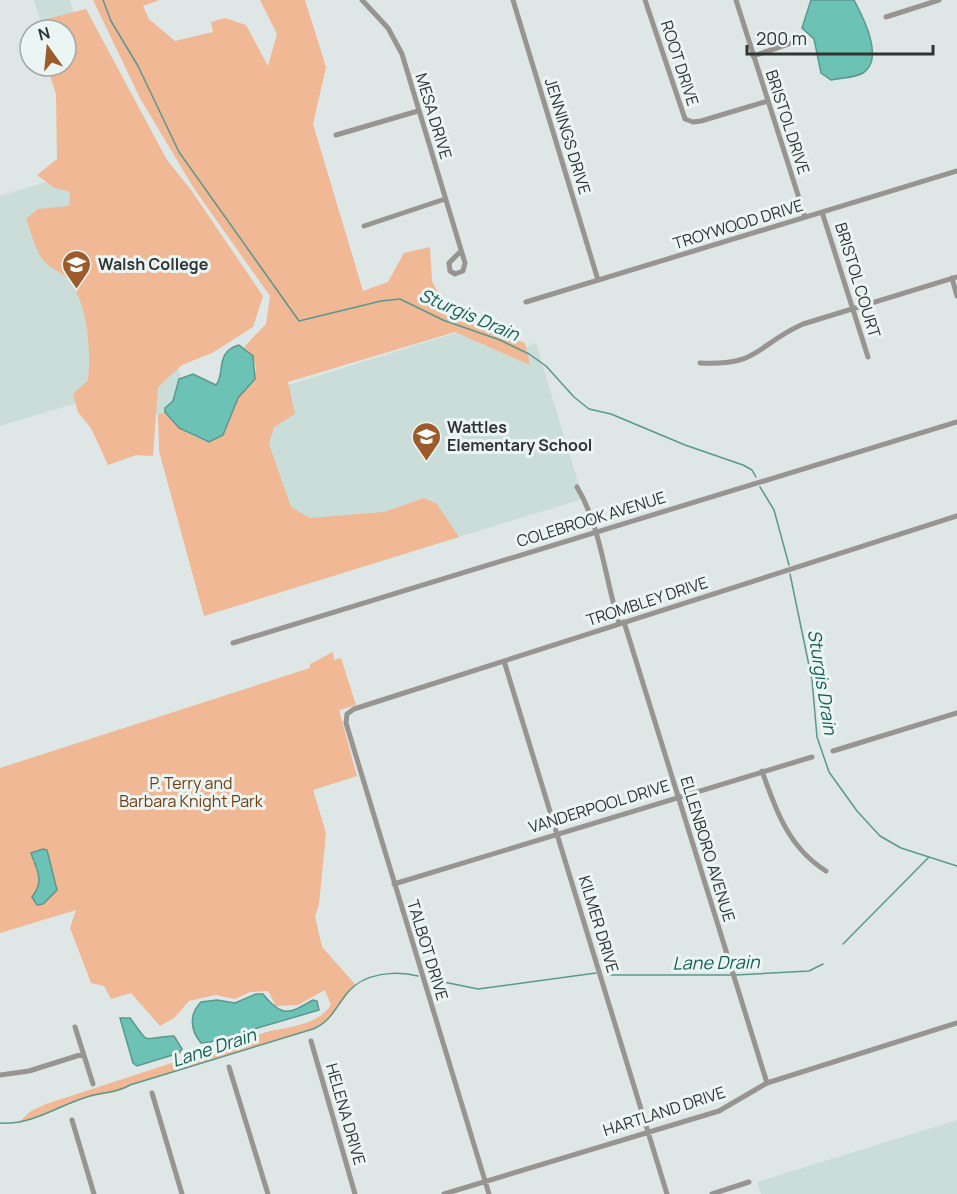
<svg xmlns="http://www.w3.org/2000/svg" width="957" height="1194" font-family="Manrope,sans-serif">
<style>
.built{fill:#cbddd9}
.green{fill:#f0b894}
.water{fill:#6cc3b5;stroke:#5a988e;stroke-width:1.5}
.lines{fill:none;stroke-linecap:round;stroke-linejoin:round}
.stream{stroke:#5a988e;stroke-width:1.5}
.street{stroke:#979492;stroke-width:5}
.labels{text-anchor:middle;stroke-width:6;stroke-linejoin:round;paint-order:stroke}
.street-label{font-size:16px;fill:#313433;stroke:#ebf5f3}
.poi-label{font-size:16px;font-weight:bold;fill:#313433;stroke:#ebf5f3;text-anchor:start}
.park-label{font-size:16px;fill:#733c11;stroke:#ebf5f3}
.water-label{font-size:18px;font-style:italic;fill:#155e54;stroke:#ebf5f3}
</style>
<rect width="100%" height="100%" fill="#dee7e5"/>
<!-- built -->
<path class="built" d="M34 0H70L192 415 468 329 518 349 536 343 583 499 215 611 147 382 0 426V196L84 170 66 66V30H43Z
M957 1120V1194H761L757 1182Z"/>
<!-- green -->
<path class="green" d="M93 0H160L143 6 149 19 175 41 213 32 211 22 225 18 246 25 268 66 277 34 260 0H305L326 67 313 124 363 291 388 282 404 253 430 247 432 281 448 313 525 343 530 365 455 332 288 382 295 414 274 427 269 444 291 507 310 518 384 512 424 498 437 504 459 537 204 616 159 451 158 415 165 412C174 427 193 438 210 442L223 435C228 423 231 411 237 400 248 382 269 369 244 347L266 324 270 296 195 190 141 100Z
M86 9 167 160 191 190 263 296 253 327 212 353 182 365 158 387 153 456 136 455 108 465 91 428 78 412 73 394 88 380C91 351 88 306 70 281 64 273 51 269 44 261 35 251 31 231 26 219L38 209 69 206 70 192 53 187 37 175 57 159 56 94 47 66H66V30H37L35 22Z
M333 652 334 660 341 658 356 705 339 710 357 776 313 790 326 833 319 904 315 916 322 947 355 984 330 1018 313 1029 130 1085 116 1092 88 1097 17 1124 31 1111 46 1104 270 1031C291 1027 319 1024 331 1005L325 990 298 1005 276 1006 268 991 250 992 235 999 215 995 189 1001 174 1018 160 1026 131 993 111 999 104 986 91 983 70 928 76 910 0 933V768L310 668V664Z"/>
<!-- water -->
<path class="water" d="M811 0H854C863 17 885 59 863 73 854 78 841 78 831 80L821 73 814 39 802 28Z
M239 345 253 356 255 379 238 398 223 435 209 442 179 428 165 412V408L173 401 179 379 193 374 216 385C226 374 214 352 239 345Z
M43 849 47 850 57 890 43 904 37 905 32 897C45 880 37 871 31 853Z
M256 994H263C282 1018 289 1014 313 1000L317 1001 319 1010 210 1042 201 1043C190 1030 189 1014 201 1002L217 1000 235 1003Z
M120 1018H130C152 1048 140 1037 174 1036L182 1049 179 1053 137 1066 133 1063Z"/>
<g class="lines">
<!-- stream -->
<path class="stream" d="M103 0 111 21 138 66 179 152 299 321 381 301 400 299 443 320 500 340 529 354 546 366 574 397 589 409 611 414 685 445 743 465 752 470 756 477
M760 487 774 510 789 565
M790 574 812 680 817 737 829 772 857 811 880 836 901 848 957 866
M843 944 929 857
M607 975H732
M736 975 809 971 823 964
M429 979 478 989 596 973
M0 1123C34 1125 58 1105 90 1096 104 1092 117 1093 130 1085L313 1029C332 1021 336 1006 348 992 364 973 396 970 418 976"/>
<!-- street -->
<path class="street" d="M362 0 388 28 402 54 465 263 463 271 455 274 450 271 449 263 460 252
M513 0 598 280
M645 0 685 119 693 122 701 121 768 101
M736 0 805 217
M886 17 939 0
M753 56 792 43
M336 135 418 111
M822 212 868 357
M364 226 445 199
M952 278 957 296
M526 302 957 171
M700 363C760 366 756 345 803 324L957 277
M577 487C601 527 605 579 619 623
M624 622 767 1083
M233 643 957 422
M504 661 667 1194
M833 751 957 713
M762 771C776 811 789 848 826 871
M394 884 812 757
M75 1027 93 1084
M311 1041 355 1194
M229 1067 268 1194
M0 1075 29 1071 83 1054
M152 1093 182 1194
M72 1120 94 1194
M444 1194 719 1111 767 1083 957 1023
M489 1194 346 723 347 714 354 709 957 516
M712 1194 749 1182"/>
</g>
<!-- icons -->
<defs>
<symbol id="university-pin" viewBox="-11 -11 22 30"><path d="M0 17L-7.5 6A9.5 9.5 0 1 1 7.5 6Z" fill="#9d5a2a" stroke="#ebf5f3"/><path d="M0-5L7-2L0 1L-7-2ZM-4 1L0 2.5L4 1V4Q0 6-4 4Z" fill="#fff"/></symbol>
<symbol id="school-pin" viewBox="-11 -11 22 30"><path d="M0 17L-7.5 6A9.5 9.5 0 1 1 7.5 6Z" fill="#9d5a2a" stroke="#ebf5f3"/><path d="M0-5L7-2L0 1L-7-2ZM-4 1L0 2.5L4 1V4Q0 6-4 4Z" fill="#fff"/></symbol>
</defs>
<g fill-rule="evenodd">
<use href="#university-pin" x="60" y="248" width="33" height="45"/>
<use href="#school-pin" x="410" y="420" width="33" height="45"/>
</g>
<g class="labels">
<!-- street labels -->
<g class="street-label">
<text transform="translate(680 63) rotate(72)" y="6">ROOT DRIVE</text>
<text transform="translate(434 116) rotate(73)" y="6">MESA DRIVE</text>
<text transform="translate(788 122) rotate(72)" y="6">BRISTOL DRIVE</text>
<text transform="translate(568 136) rotate(73)" y="6">JENNINGS DRIVE</text>
<text transform="translate(738 224) rotate(-17)" y="6">TROYWOOD DRIVE</text>
<text transform="translate(858 280) rotate(73)" y="6">BRISTOL COURT</text>
<text transform="translate(591 519) rotate(-17)" y="6">COLEBROOK AVENUE</text>
<text transform="translate(647 601) rotate(-18)" y="6">TROMBLEY DRIVE</text>
<text transform="translate(599 806) rotate(-17)" y="6">VANDERPOOL DRIVE</text>
<text transform="translate(708 849) rotate(73)" y="6">ELLENBORO AVENUE</text>
<text transform="translate(599 924) rotate(73)" y="6">KILMER DRIVE</text>
<text transform="translate(428 950) rotate(73)" y="6">TALBOT DRIVE</text>
<text transform="translate(664 1111) rotate(-18)" y="6">HARTLAND DRIVE</text>
<text transform="translate(346 1114) rotate(74)" y="6">HELENA DRIVE</text>
</g>
<!-- poi labels -->
<g class="poi-label">
<text x="98" y="270">Walsh College</text>
<text x="447" y="433">Wattles<tspan x="447" dy="18">Elementary School</tspan></text>
</g>
<!-- park labels -->
<g class="park-label">
<text x="191" y="789">P. Terry and<tspan x="191" dy="18">Barbara Knight Park</tspan></text>
</g>
<!-- water labels -->
<g class="water-label">
<text transform="translate(469 315) rotate(23)" y="6">Sturgis Drain</text>
<text transform="translate(822 682) rotate(81)" y="6">Sturgis Drain</text>
<text transform="translate(716 963) rotate(-1)" y="6">Lane Drain</text>
<text transform="translate(214 1048) rotate(-18)" y="6">Lane Drain</text>
</g>
</g>
<!-- north arrow -->
<g transform="translate(48 48) rotate(345)"><circle r="28" fill="#ebf5f3" stroke="#a1a8a6" stroke-width="1.5"/>
<path d="M0-4.5L10 22L0 15L-10 22Z" fill="#9d5a2a"/>
<text y="-9" font-size="16" font-weight="bold" text-anchor="middle" fill="#313433">N</text>
</g>
<!-- scale -->
<path d="M747 45v9h186v-9" fill="none" stroke="#313433" stroke-width="3"/>
<text x="756" y="45" font-size="18" fill="#313433" stroke="#ebf5f3" stroke-width="4.5" paint-order="stroke">200 m</text>
</svg>
